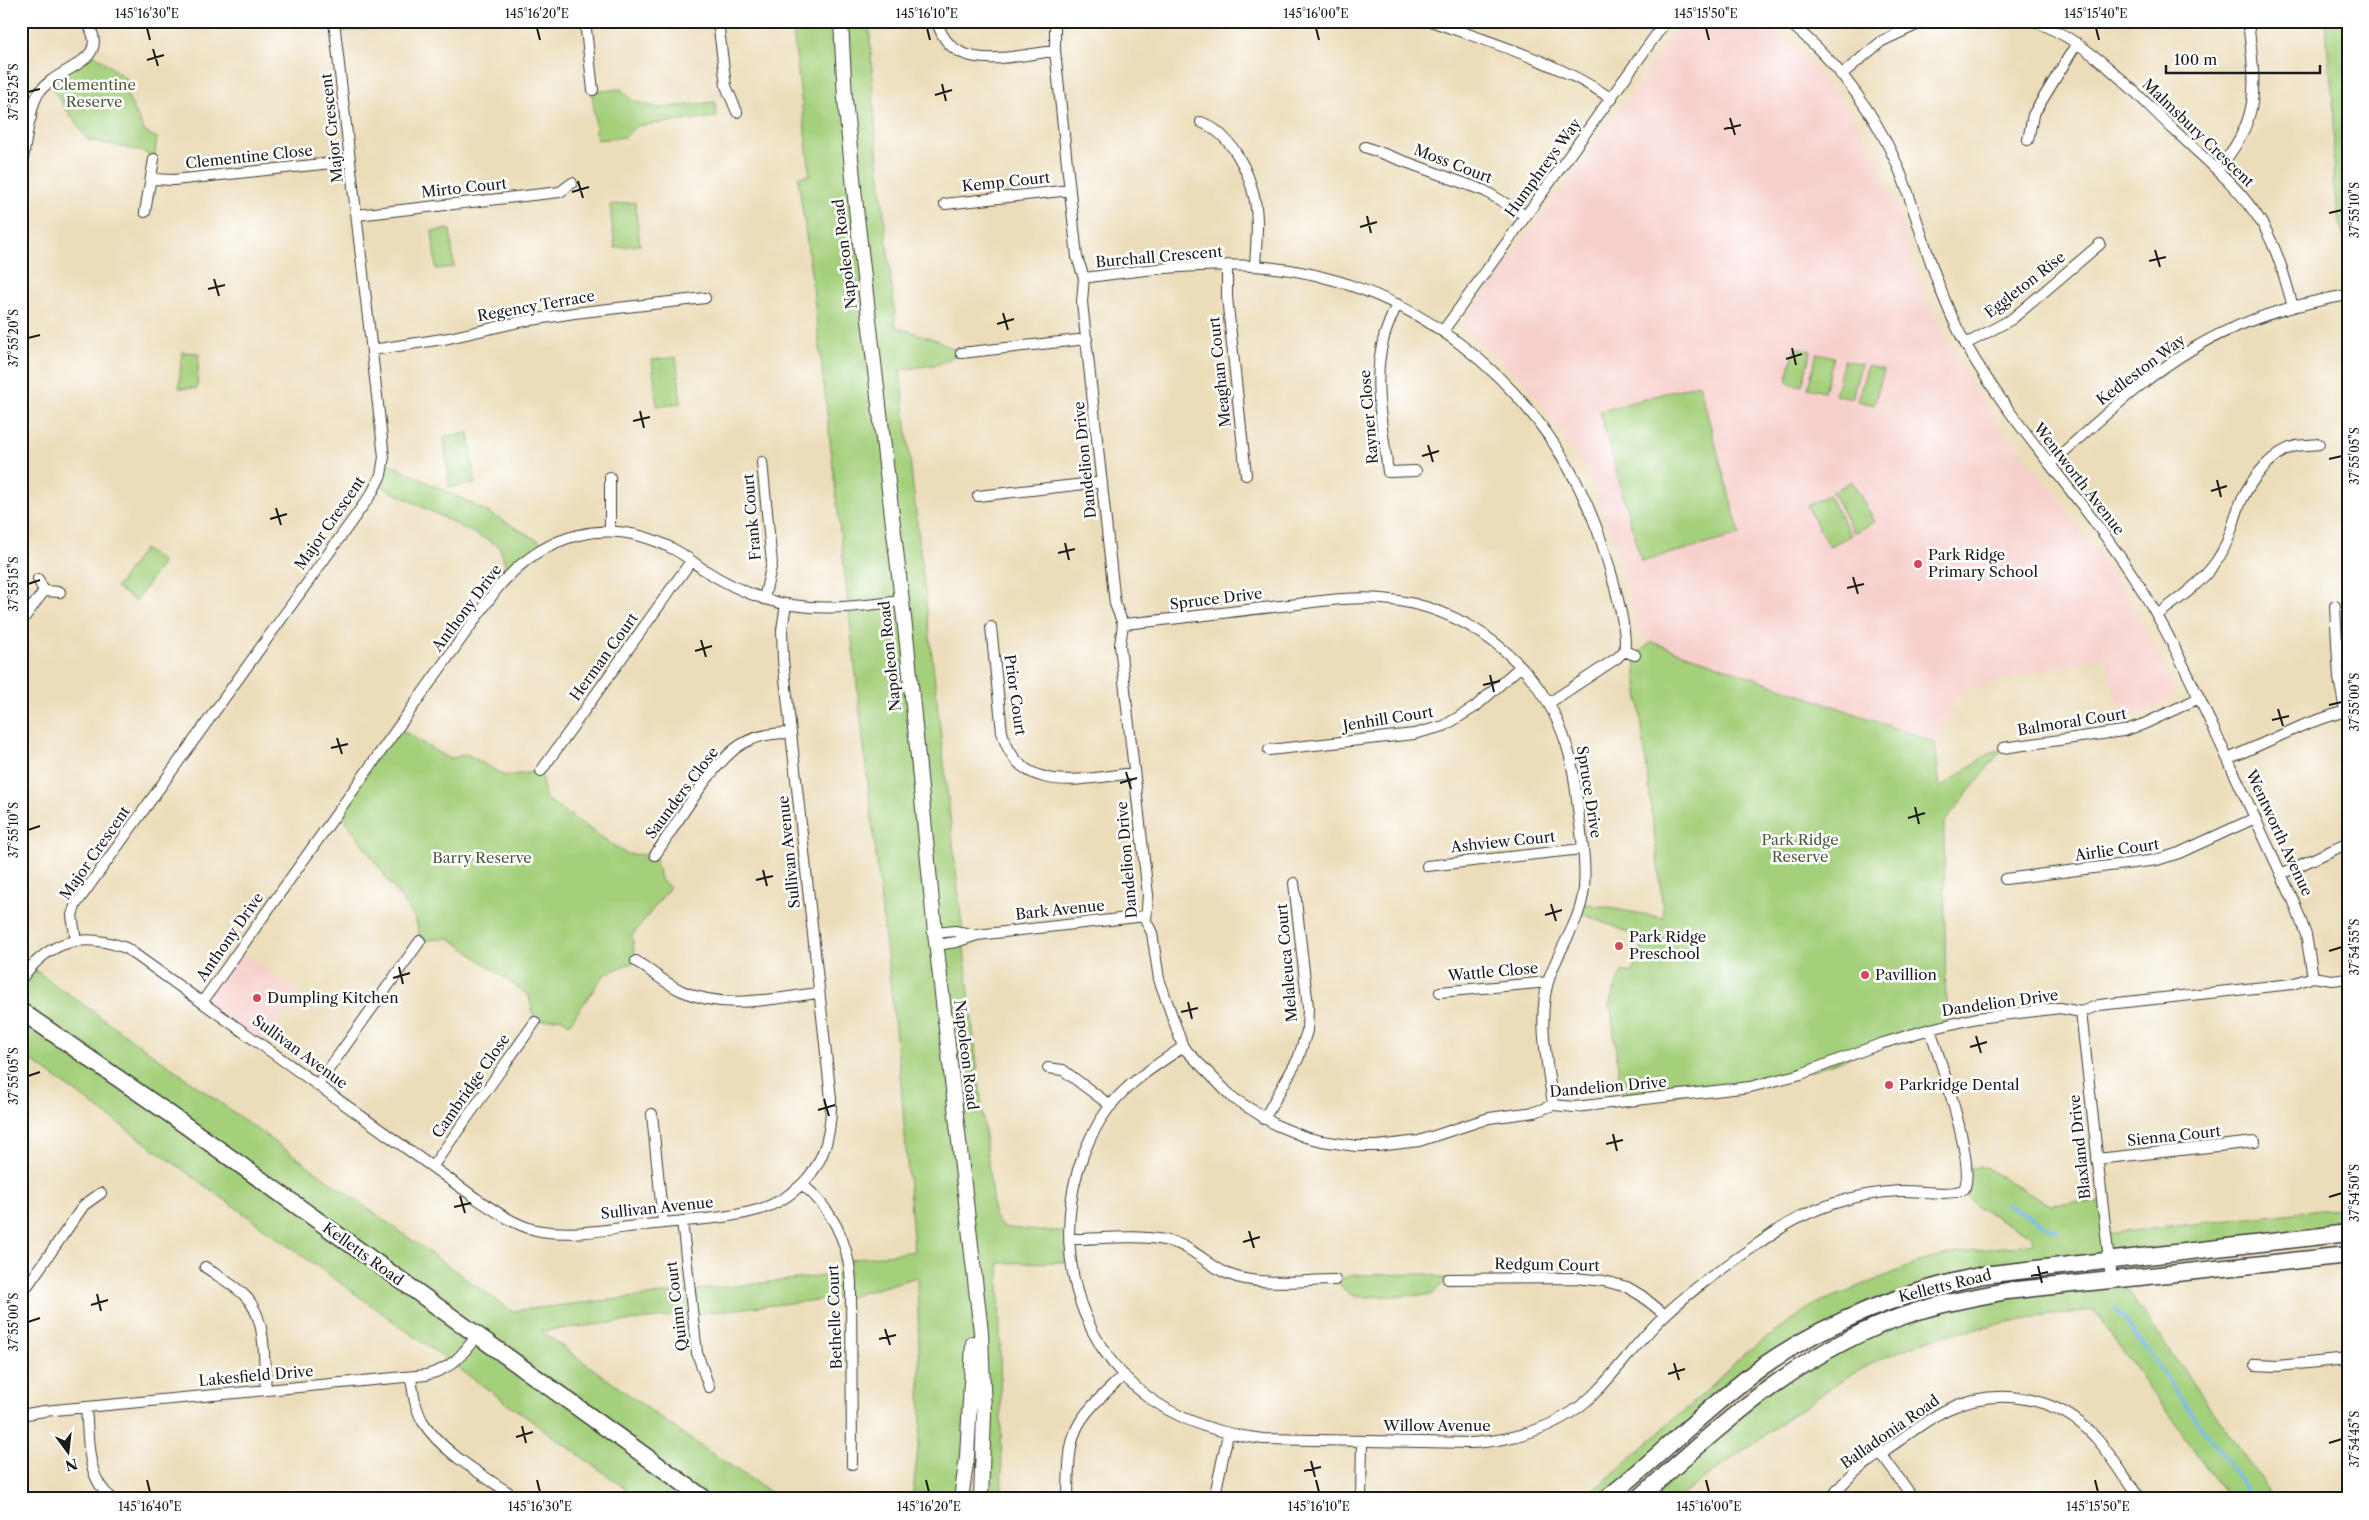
<svg xmlns="http://www.w3.org/2000/svg" width="2369" height="1520" font-family="'Libre Caslon Text',serif">
<style>
.built{fill:#f7d0cc}
.green{fill:#a4d07c;stroke:#60764c}
.lines{fill:none;stroke-linecap:round;stroke-linejoin:round}
.stream{stroke:#7fbcf2;stroke-width:3}
.minor-casing{stroke:#3b3934;stroke-width:12}
.secondary-casing{stroke:#3b3934;stroke-width:16}
.primary-casing{stroke:#3b3934;stroke-width:19}
.minor{stroke:#fff;stroke-width:10}
.secondary{stroke:#fff;stroke-width:14}
.primary{stroke:#fff;stroke-width:16}
.ticks{fill:none;stroke:#1c1c1c;stroke-width:2}
.poi-dot{fill:#d1495b;stroke:#fff;stroke-width:2}
.labels{text-anchor:middle;stroke-width:5;stroke-linejoin:round;paint-order:stroke}
.park-label{font-size:15px;fill:#4c5b3e;stroke:#fff}
.street-label{font-size:15px;fill:#1c1c1c;stroke:#fff}
.poi-label{font-size:15px;fill:#1c1c1c;stroke:#fff;text-anchor:start}
.neatline{fill:none;stroke:#1c1c1c;stroke-width:2}
.ticks-label{font-size:12px;text-anchor:middle;fill:#1c1c1c}
</style>
<rect width="100%" height="100%" fill="#fff"/>
<filter id="ink" filterUnits="userSpaceOnUse"><feTurbulence type="fractalNoise" baseFrequency=".02" numOctaves="2"/><feDisplacementMap in="SourceGraphic" scale="10" xChannelSelector="R" yChannelSelector="G"/><feConvolveMatrix kernelMatrix="1 2 1 2 8 2 1 2 1" color-interpolation-filters="sRGB"/></filter>
<filter id="wash" filterUnits="userSpaceOnUse"><feTurbulence type="fractalNoise" baseFrequency=".0096" numOctaves="4" result="noise"/><feDisplacementMap in="SourceGraphic" scale="20" xChannelSelector="R" yChannelSelector="G"/><feGaussianBlur stdDeviation="1.12" result="paint"/><feColorMatrix in="noise" values="0 0 0 0 0 0 0 0 0 0 0 0 0 0 0 0 0 1.4 0 .05"/><feComposite in="paint" operator="in"/></filter>
<g filter="url(#wash)">
<rect width="100%" height="100%" fill="#ecddba"/>
<!-- built -->
<path class="built" d="M1681 21H1762L1801 54 1836 93 1853 116 1876 157 1897 209 1920 284 1937 321 1965 374 2000 427 2053 491 2113 574 2154 644 2175 692 2173 698 2121 720 2106 656 1971 688 1957 698 1935 742 1652 642 1638 630 1618 550 1588 474 1539 401 1520 378 1464 330 1463 323 1657 59Z
M239 950 298 992 262 1044 203 1002Z"/>
<!-- green -->
<path class="green" d="M334 21H438L336 32Z
M792 21H869L876 140 896 327 937 340 961 353 939 364 900 370 963 933H935L937 944 963 940 994 1216 1002 1227 1037 1231H1069L1071 1262 999 1263 1002 1499H981L975 1292 973 1365 961 1499H912L921 1423 917 1277 852 1296 541 1331 687 1437 781 1499H640L21 1053V960L511 1311 850 1273 849 1260 914 1251 900 1073 813 287 798 177 810 175Z
M2325 21H2348V261L2333 187 2334 112Z
M91 52 128 80 125 91 145 132 157 138 154 159 142 151 88 140 48 83Z
M621 89 633 101 659 108 715 102 717 117 636 126 625 137 597 140 592 92Z
M635 202 640 245 615 248 610 205Z
M450 229 454 267 436 269 432 231Z
M1795 347 1811 351 1802 386 1786 382Z
M182 352 199 353 197 389 179 388Z
M1817 353 1834 357 1824 392 1808 388Z
M676 357 681 403 657 406 652 360Z
M1844 360 1861 364 1852 399 1835 395Z
M1867 366 1884 370 1874 405 1858 401Z
M1699 384 1740 535 1641 561 1600 411Z
M469 433 475 484 449 487 444 436Z
M384 461 484 510 548 546 509 575 499 546 377 484Z
M1852 481 1875 522 1854 533 1832 492Z
M1828 495 1851 535 1829 547 1807 506Z
M144 549 163 562 136 601 116 588Z
M1652 642 1935 742 1940 788 1982 758 2003 748 1944 823 1946 1025 1801 1074 1622 1102 1611 1008 1608 1007 1622 971 1631 973 1646 939 1579 913 1582 903 1664 918 1636 675 1635 655Z
M398 728 449 759 467 754 505 776 541 771 545 798 626 854 655 855 660 879 670 887 632 936 636 961 605 974 569 1024 560 1018 535 1022 529 996 450 938 420 941 416 920 339 811Z
M1985 1167 2050 1205 2101 1201 2105 1234 2348 1207V1233L1983 1275 1817 1333 1606 1499H1577L1600 1485 1705 1392 1743 1355 1813 1305 1925 1260 1952 1254 2033 1243 2032 1237 1978 1207 1961 1191 1966 1168Z
M1427 1274 1448 1279 1432 1295 1359 1297 1349 1294 1335 1280 1354 1275Z
M2119 1279 2275 1499H2229L2094 1310 2028 1318 1938 1336 1887 1356 1843 1379 1676 1499H1638L1756 1397 1915 1312Z"/>
<g class="lines">
<!-- stream -->
<path class="stream" d="M2005 1204 2056 1231
M2116 1308 2254 1499"/>
</g>
</g>
<g filter="url(#ink)">
<g class="lines">
<defs>
<path id="minor" d="M585 21 593 90
M718 21 726 86 737 112
M937 21C951 76 1014 55 1055 51
M1055 21V51L1077 257 1084 278 1082 302 1115 604 1123 624 1120 645 1148 895 1146 921 1152 933 1159 979 1183 1047 1233 1098 1276 1125 1305 1137 1322 1141 1356 1146H1377L1419 1141 1489 1118 1535 1112 1553 1105 1575 1107 1750 1087 1801 1074 1880 1044 1930 1029 1977 1018 2060 1008 2081 1012 2099 1005 2292 984 2313 977 2332 980 2348 978
M1431 21C1492 43 1558 62 1612 99
M1787 21C1843 65 1887 129 1909 196 1926 247 1940 298 1966 345 2015 430 2082 497 2135 579 2167 628 2191 681 2216 734 2242 790 2268 846 2294 902L2306 935 2313 977
M2034 21C2090 42 2132 90 2174 130 2205 159 2241 188 2263 225 2278 251 2285 278 2293 307
M1841 75 1882 41 1925 21
M21 117 31 118
M1201 122C1231 134 1249 170 1255 201 1259 222 1256 245 1255 266
M2028 140 2033 115 2077 43
M1365 147 1485 191 1526 216
M2217 170C2263 118 2255 85 2248 21
M21 171C25 152 28 112 37 96 52 66 116 65 86 21
M151 179 174 180 350 161
M945 204 1070 190
M145 212 154 159
M357 215 560 192 572 183
M1227 266V297L1246 475
M1084 278C1140 270 1198 263 1254 266 1405 275 1539 380 1593 519 1603 543 1630 629 1624 651L1617 658 1549 703
M1397 304C1392 316 1386 328 1383 341 1372 383 1383 429 1388 472L1416 471
M1443 331 1666 21
M1966 344 2012 319 2100 244
M372 350 449 338 519 322 574 313 705 298
M961 353 1087 339
M762 462 772 563 764 599
M2050 464C2096 424 2141 379 2194 348 2241 320 2294 304 2348 295
M610 477V531
M978 496 1102 482
M38 579 44 591 60 592
M2335 606 2339 678 2345 710
M2157 615C2179 599 2200 584 2216 562 2228 545 2232 527 2238 509 2247 484 2270 453 2296 446 2304 445 2312 445 2319 444
M21 622 44 591
M1123 624C1176 619 1228 612 1281 606 1315 602 1349 596 1383 599 1466 606 1540 663 1566 743 1574 767 1576 792 1579 817 1582 840 1586 864 1584 888 1580 925 1558 948 1548 982 1537 1021 1548 1066 1553 1105
M991 627 1002 732C1019 798 1085 778 1134 773
M1624 651 1635 655
M2003 748 2123 731 2144 724 2199 698
M1269 750 1414 734 1444 726 1475 707 1521 666
M2228 759 2306 724 2348 710
M541 771 691 561
M655 855C676 825 713 761 742 744 757 735 773 733 790 733
M1427 866 1582 849
M2281 874 2348 843
M2005 879 2157 860 2179 853 2255 818
M935 933 955 931 976 935
M76 941 72 915 76 904 372 493 381 475 384 457 334 21
M937 945 956 942 977 935 1146 916
M636 961C651 971 665 983 682 991 725 1011 774 998 819 993
M21 979C50 940 81 932 126 948L477 1199C497 1212 517 1227 541 1231 578 1237 618 1227 655 1224 690 1220 728 1219 761 1209 773 1205 784 1199 794 1191 823 1169 832 1134 831 1099L783 660 782 630 786 604
M1440 992 1548 982
M203 1001 496 590C543 533 608 514 675 550 685 555 694 563 703 569 723 582 743 592 765 599 810 613 855 607 900 601
M2081 1012 2111 1279
M1183 1047C1158 1064 1130 1081 1110 1106 1051 1184 1056 1304 1124 1376 1161 1414 1211 1433 1263 1439L1472 1443C1518 1440 1565 1425 1598 1390 1622 1365 1641 1337 1666 1314 1698 1284 1736 1259 1772 1234 1809 1208 1856 1193 1900 1191 1917 1190 1951 1197 1964 1189 1977 1166 1939 1057 1930 1029
M1048 1068 1063 1070 1111 1106
M318 1084 420 941
M652 1114 663 1223
M1264 1119 1298 1059 1307 1031 1308 1007 1294 883
M2097 1159 2255 1142
M432 1167 535 1022
M802 1184C833 1210 849 1243 851 1283L852 1464
M682 1221 697 1353 709 1387
M1070 1239C1102 1239 1137 1234 1169 1241 1192 1246 1207 1265 1228 1274 1259 1287 1302 1280 1335 1280
M205 1267C218 1276 232 1284 243 1294 268 1316 263 1359 266 1390
M1448 1279 1574 1278 1604 1281 1627 1287 1642 1296 1665 1315
M21 1295 84 1205 101 1193
M2255 1365 2277 1366 2348 1359
M411 1377C413 1393 415 1408 423 1422 442 1453 488 1478 518 1499
M86 1407C89 1438 85 1479 113 1499
M21 1415 44 1411 426 1375C451 1369 462 1356 477 1335
M1881 1454 1914 1499
M1068 1499C1069 1426 1072 1424 1124 1375
M1214 1499 1228 1434
M1361 1499 1362 1441
M1831 1499C1847 1473 1876 1457 1900 1440 1915 1429 1931 1417 1948 1409 1997 1386 2058 1396 2095 1437 2112 1455 2125 1478 2140 1499"/>
<path id="secondary" d="M841 21 845 99 857 217 907 644 935 933 981 1332 984 1414 981 1499
M961 1499 967 1457 973 1343"/>
<path id="primary" d="M21 1011 171 1115 705 1499
M1606 1499C1660 1456 1708 1406 1763 1366 1830 1319 1904 1292 1983 1275L2348 1233
M1638 1499C1724 1423 1803 1347 1915 1312 1945 1302 1976 1297 2007 1291L2348 1255"/>
</defs>
<!-- minor casing -->
<use href="#minor" class="minor-casing"/>
<!-- secondary casing -->
<use href="#secondary" class="secondary-casing"/>
<!-- primary casing -->
<use href="#primary" class="primary-casing"/>
<!-- minor -->
<use href="#minor" class="minor"/>
<!-- secondary -->
<use href="#secondary" class="secondary"/>
<!-- primary -->
<use href="#primary" class="primary"/>
</g>
</g>
<!-- ticks -->
<path class="ticks" d="M147 28 150 40M537 28 540 40M927 28 930 40M1316 28 1319 40M1706 28 1709 40M2096 28 2099 40M153 49 158 66M147 60 164 55M942 84 946 101M28 92 40 89M935 95 952 90M1730 118 1735 135M1724 129 1741 125M578 181 583 198M572 192 589 187M2329 213 2342 210M1367 216 1371 233M1360 227 1377 222M2155 250 2160 267M2149 261 2166 257M214 279 219 296M208 289 225 285M1003 313 1008 330M997 324 1014 319M28 338 40 335M1792 348 1796 365M1786 359 1802 354M640 411 644 428M633 421 650 417M1428 445 1433 462M1422 456 1439 451M2329 459 2342 456M2217 480 2221 497M2211 491 2227 486M276 508 281 525M270 519 287 514M1065 543 1069 560M1058 553 1075 549M1853 577 1858 594M28 584 40 580M1847 588 1864 584M701 640 706 657M695 651 712 646M1490 675 1494 692M1483 685 1500 681M2329 705 2342 702M2278 709 2283 726M2272 720 2289 716M337 738 342 754M331 748 348 744M1126 772 1131 789M1120 783 1137 778M1915 807 1919 824M1908 818 1925 813M28 830 40 826M763 870 767 886M756 880 773 876M1551 904 1556 921M1545 915 1562 910M2329 951 2342 947M399 967 403 984M393 978 410 973M1188 1002 1192 1019M1181 1012 1198 1008M1976 1036 1981 1053M1970 1047 1987 1042M28 1076 40 1072M824 1099 829 1116M818 1110 835 1105M1613 1134 1617 1151M1606 1144 1623 1140M460 1196 465 1213M2329 1197 2342 1193M454 1207 471 1203M1249 1231 1254 1248M1243 1242 1260 1237M2038 1266 2042 1283M2031 1276 2048 1272M97 1294 101 1311M91 1305 108 1300M28 1322 40 1318M885 1329 890 1345M879 1339 896 1335M1674 1363 1679 1380M1668 1374 1685 1369M522 1426 526 1443M516 1437 533 1432M2329 1443 2342 1439M1311 1461 1315 1477M1304 1471 1321 1467M147 1480 150 1492M537 1480 540 1492M926 1480 929 1492M1316 1480 1319 1492M1706 1480 1709 1492M2095 1480 2098 1492"/>
<!-- markers -->
<g class="poi-dot">
<circle cx="1918" cy="564" r="5"/>
<circle cx="1619" cy="946" r="5"/>
<circle cx="1865" cy="975" r="5"/>
<circle cx="257" cy="998" r="5"/>
<circle cx="1889" cy="1085" r="5"/>
</g>
<g class="labels">
<!-- park labels -->
<g class="park-label">
<text x="94" y="90">Clementine<tspan x="94" dy="17">Reserve</tspan></text>
<text x="1800" y="845">Park Ridge<tspan x="1800" dy="17">Reserve</tspan></text>
<text x="482" y="863">Barry Reserve</text>
</g>
<!-- street labels -->
<g class="street-label">
<text transform="translate(332 128) rotate(-96)" y="5">Major Crescent</text>
<text transform="translate(2198 133) rotate(44)" y="5">Malmsbury Crescent</text>
<text transform="translate(249 157) rotate(-6)" y="5">Clementine Close</text>
<text transform="translate(1453 164) rotate(21)" y="5">Moss Court</text>
<text transform="translate(1543 168) rotate(-54)" y="5">Humphreys Way</text>
<text transform="translate(1006 182) rotate(-6)" y="5">Kemp Court</text>
<text transform="translate(464 188) rotate(-6)" y="5">Mirto Court</text>
<text transform="translate(845 254) rotate(-97)" y="5">Napoleon Road</text>
<text transform="translate(1159 257) rotate(-5)" y="5">Burchall Crescent</text>
<text transform="translate(2025 285) rotate(-38)" y="5">Eggleton Rise</text>
<text transform="translate(536 306) rotate(-10)" y="5">Regency Terrace</text>
<text transform="translate(2141 370) rotate(-37)" y="5">Kedleston Way</text>
<text transform="translate(1220 372) rotate(-96)" y="5">Meaghan Court</text>
<text transform="translate(1369 417) rotate(-95)" y="5">Rayner Close</text>
<text transform="translate(1085 460) rotate(-96)" y="5">Dandelion Drive</text>
<text transform="translate(2079 479) rotate(52)" y="5">Wentworth Avenue</text>
<text transform="translate(752 517) rotate(-95)" y="5">Frank Court</text>
<text transform="translate(330 523) rotate(-55)" y="5">Major Crescent</text>
<text transform="translate(1216 599) rotate(-7)" y="5">Spruce Drive</text>
<text transform="translate(467 608) rotate(-53)" y="5">Anthony Drive</text>
<text transform="translate(890 656) rotate(-96)" y="5">Napoleon Road</text>
<text transform="translate(604 657) rotate(-54)" y="5">Herman Court</text>
<text transform="translate(1015 695) rotate(82)" y="5">Prior Court</text>
<text transform="translate(1388 719) rotate(-9)" y="5">Jenhill Court</text>
<text transform="translate(2072 722) rotate(-9)" y="5">Balmoral Court</text>
<text transform="translate(1589 792) rotate(81)" y="5">Spruce Drive</text>
<text transform="translate(682 793) rotate(-53)" y="5">Saunders Close</text>
<text transform="translate(2279 833) rotate(65)" y="5">Wentworth Avenue</text>
<text transform="translate(1503 842) rotate(-6)" y="5">Ashview Court</text>
<text transform="translate(2117 850) rotate(-8)" y="5">Airlie Court</text>
<text transform="translate(789 852) rotate(-96)" y="5">Sullivan Avenue</text>
<text transform="translate(95 853) rotate(-55)" y="5">Major Crescent</text>
<text transform="translate(1127 860) rotate(-95)" y="5">Dandelion Drive</text>
<text transform="translate(1060 910) rotate(-6)" y="5">Bark Avenue</text>
<text transform="translate(230 937) rotate(-55)" y="5">Anthony Drive</text>
<text transform="translate(1287 963) rotate(-95)" y="5">Melaleuca Court</text>
<text transform="translate(1493 972) rotate(-5)" y="5">Wattle Close</text>
<text transform="translate(2000 1003) rotate(-8)" y="5">Dandelion Drive</text>
<text transform="translate(300 1052) rotate(36)" y="5">Sullivan Avenue</text>
<text transform="translate(966 1055) rotate(83)" y="5">Napoleon Road</text>
<text transform="translate(471 1086) rotate(-55)" y="5">Cambridge Close</text>
<text transform="translate(1608 1087) rotate(-5)" y="5">Dandelion Drive</text>
<text transform="translate(2174 1136) rotate(-6)" y="5">Sienna Court</text>
<text transform="translate(2080 1147) rotate(-96)" y="5">Blaxland Drive</text>
<text transform="translate(657 1208) rotate(-6)" y="5">Sullivan Avenue</text>
<text transform="translate(363 1254) rotate(36)" y="5">Kelletts Road</text>
<text transform="translate(1547 1265) rotate(1)" y="5">Redgum Court</text>
<text transform="translate(1945 1286) rotate(-14)" y="5">Kelletts Road</text>
<text transform="translate(677 1306) rotate(-97)" y="5">Quinn Court</text>
<text transform="translate(835 1317) rotate(-92)" y="5">Bethelle Court</text>
<text transform="translate(256 1376) rotate(-5)" y="5">Lakesfield Drive</text>
<text x="1437" y="1431">Willow Avenue</text>
<text transform="translate(1890 1432) rotate(-35)" y="5">Balladonia Road</text>
</g>
<!-- poi labels -->
<g class="poi-label">
<text x="1928" y="560">Park Ridge<tspan x="1928" dy="17">Primary School</tspan></text>
<text x="1629" y="942">Park Ridge<tspan x="1629" dy="17">Preschool</tspan></text>
<text x="1875" y="980">Pavillion</text>
<text x="267" y="1003">Dumpling Kitchen</text>
<text x="1899" y="1090">Parkridge Dental</text>
</g>
</g>
<!-- margin -->
<rect width="2369" height="1520" fill="none" stroke="#fff" stroke-width="55"/>
<!-- north arrow -->
<g transform="translate(68 1452) rotate(165)" stroke="#ffffff" stroke-width="4" paint-order="stroke">
<path d="M0-4L9 19L0 12L-9 19Z" fill="#1c1c1c"/>
<text y="-8" font-size="14" font-weight="bold" text-anchor="middle" fill="#1c1c1c">N</text>
</g>
<!-- scale -->
<path d="M2166 65v8h154v-8" fill="none" stroke="#1c1c1c" stroke-width="2.5"/>
<text x="2174" y="65" font-size="15" fill="#1c1c1c" stroke="#ffffff" stroke-width="4" paint-order="stroke">100 m</text>
<rect x="28" y="28" width="2314" height="1464" class="neatline"/>
<g class="ticks-label">
<text x="147" y="18">145°16'30"E</text>
<text x="537" y="18">145°16'20"E</text>
<text x="927" y="18">145°16'10"E</text>
<text x="1316" y="18">145°16'00"E</text>
<text x="1706" y="18">145°15'50"E</text>
<text x="2096" y="18">145°15'40"E</text>
<text transform="translate(14 92) rotate(-90)" y="4">37°55'25"S</text>
<text transform="translate(2355 210) rotate(-90)" y="4">37°55'10"S</text>
<text transform="translate(14 338) rotate(-90)" y="4">37°55'20"S</text>
<text transform="translate(2355 456) rotate(-90)" y="4">37°55'05"S</text>
<text transform="translate(14 584) rotate(-90)" y="4">37°55'15"S</text>
<text transform="translate(2355 702) rotate(-90)" y="4">37°55'00"S</text>
<text transform="translate(14 830) rotate(-90)" y="4">37°55'10"S</text>
<text transform="translate(2355 947) rotate(-90)" y="4">37°54'55"S</text>
<text transform="translate(14 1076) rotate(-90)" y="4">37°55'05"S</text>
<text transform="translate(2355 1193) rotate(-90)" y="4">37°54'50"S</text>
<text transform="translate(14 1322) rotate(-90)" y="4">37°55'00"S</text>
<text transform="translate(2355 1439) rotate(-90)" y="4">37°54'45"S</text>
<text x="150" y="1511">145°16'40"E</text>
<text x="540" y="1511">145°16'30"E</text>
<text x="929" y="1511">145°16'20"E</text>
<text x="1319" y="1511">145°16'10"E</text>
<text x="1709" y="1511">145°16'00"E</text>
<text x="2098" y="1511">145°15'50"E</text>
</g>
</svg>
